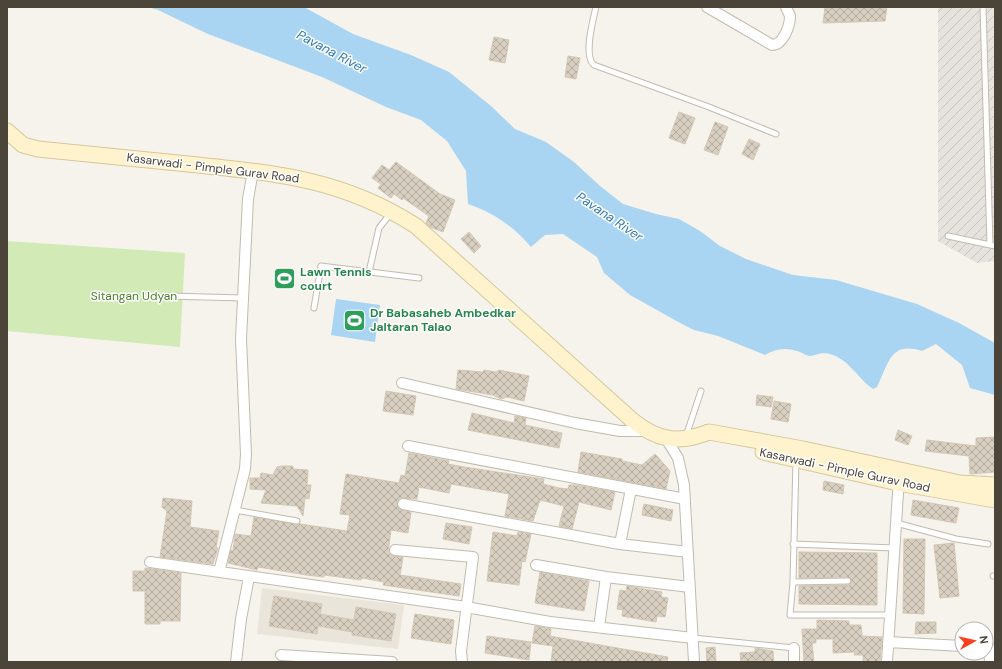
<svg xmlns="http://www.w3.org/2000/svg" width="1002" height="669" font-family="'DM Sans',sans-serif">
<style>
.residential{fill:#eae5da}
.industrial{fill:url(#industrial-furrows)}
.green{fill:#d2eab5}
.water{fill:#a9d4f2}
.building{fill:url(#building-cross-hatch);stroke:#d3c7b4}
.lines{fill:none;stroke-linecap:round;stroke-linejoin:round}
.lane-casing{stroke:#c2bbae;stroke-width:7}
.street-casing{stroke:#c2bbae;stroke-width:12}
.secondary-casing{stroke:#d6c79b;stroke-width:17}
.lane{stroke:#fff;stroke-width:5}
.street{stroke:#fff;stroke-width:10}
.secondary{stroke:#fff3cd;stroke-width:15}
.labels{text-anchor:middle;stroke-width:3;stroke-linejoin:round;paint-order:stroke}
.street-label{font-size:12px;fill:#4b4439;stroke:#fff}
.leisure-label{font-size:12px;font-weight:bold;fill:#27864d;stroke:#fff;text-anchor:start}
.park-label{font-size:12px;fill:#4a7f2a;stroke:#fff}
.water-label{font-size:13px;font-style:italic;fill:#2e7ab2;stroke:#fff}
</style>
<defs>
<pattern id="industrial-furrows" width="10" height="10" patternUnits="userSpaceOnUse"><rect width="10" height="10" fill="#e6e2dd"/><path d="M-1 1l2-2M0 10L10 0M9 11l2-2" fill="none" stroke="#c7c3be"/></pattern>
<pattern id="building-cross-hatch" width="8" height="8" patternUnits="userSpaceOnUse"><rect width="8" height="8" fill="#d8cfc1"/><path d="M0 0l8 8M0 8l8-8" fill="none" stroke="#b1aa9e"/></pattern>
</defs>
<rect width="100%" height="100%" fill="#f6f3ec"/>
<!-- residential -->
<path class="residential" d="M262 588 404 605 398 649 257 634Z"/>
<!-- industrial -->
<path class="industrial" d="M938 7H995V261L977 263 938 241Z"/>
<!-- green -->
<path class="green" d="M7 241 185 253 180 347 7 331Z"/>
<!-- water -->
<path class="water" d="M148 7H304L353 34 411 55 449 72 491 106 515 129 546 142 574 162 600 186 623 204 656 214 679 219 700 231 720 246 746 259 793 275 836 280 917 304 959 323 995 343V395L970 388 962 365 936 344 922 351C890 341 889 363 877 387L873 389C857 378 847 355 824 353 819 353 814 356 809 356 805 355 801 352 797 351 785 347 775 349 765 355L718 336 694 330 682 324 630 295 604 273 597 257 563 234 545 235 531 247C513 226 494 213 468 204L466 171 447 141 421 120 386 107 322 77 208 34 158 10Z
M336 299 380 305 375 342 331 335Z"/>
<!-- building -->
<path class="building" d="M825 7H887L885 21 823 23Z
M494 37 509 40 505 63 489 60Z
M568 56 580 58 576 79 565 77Z
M679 112 695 118 685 144 669 138Z
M715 122 728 127 718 155 704 150Z
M749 139 760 144 753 160 742 154Z
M396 162 440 194 455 200 443 232 430 227 426 223 429 216 403 198 402 200 394 194 391 198 378 188 381 184 372 178 382 165 389 170Z
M469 232 481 246 474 253 461 239Z
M458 370 483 372 484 370 496 372 499 370 529 376 524 401 507 397 501 399 493 395 456 389Z
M386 391 416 396 413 415 383 411Z
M757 395 773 397 771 407 756 405Z
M774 401 791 404 788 422 771 419Z
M472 413 514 423 515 416 526 418 525 425 562 433 559 448 468 430Z
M898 430 912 436 908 445 895 440Z
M995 437V472L970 474 969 456 925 451 927 440 976 446V438Z
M581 452 622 459V461L642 465 655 454 670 471 666 489 578 472Z
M409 453 449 461 448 464 464 467 544 479 543 484 559 488 568 489 569 485H576L615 492 611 510 579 502 572 529 559 526 564 506 540 500 533 521 505 516 509 494 474 488 451 484 449 493 419 487 417 499 400 498 397 502 399 509 411 512 408 533 391 530 388 553 394 556 403 557 400 575 461 584 459 596 383 585 384 582 362 578 361 580 324 575V577L306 575 258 567 257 570 228 563 231 550 233 551 235 534 251 536 254 517 347 531 350 515 340 514 346 474 399 483 401 475 405 476Z
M282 466H293V469L308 470 307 485H311L309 499 305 498 303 516 297 506 261 503 266 490 250 489V478H260L261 473 273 475 277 467Z
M824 481 844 485 843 494 823 490Z
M163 498 192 501 190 527 219 531 216 548H218L213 564 160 557 167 511 162 507Z
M913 500 959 508 956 523 911 515Z
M644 504 673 510 671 521 642 515Z
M446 523 472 527 469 544 443 539Z
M493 532 517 536 518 532 531 534 525 562 522 561 519 585 487 581Z
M904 539H925L924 614 903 613Z
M954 543 959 596 940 598 934 545Z
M799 552 877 553V605L799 604V586L848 585 852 581 848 577 799 578Z
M145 568 181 573 180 621H160V624H145V591H133V571H145Z
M540 572 589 581 584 611 535 603Z
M627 586 662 592 661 597 668 598 665 617 657 616 656 622 622 616 623 610 617 609 620 590 626 591Z
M274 596 322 604 320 614 354 620 356 607 396 614 391 641 352 635V632L318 626 317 634 269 626Z
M415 614 454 620 451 644 411 638Z
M817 620 849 621V625H861L862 636 882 637 880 662H863V655H854L855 652 833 653V639H816V643H812L814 662H804L802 629H817Z
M916 622H936V633L915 634Z
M535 626 551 629 550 636 668 657 667 662H551L553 646 532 643Z
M487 636 531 642 529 660 485 653Z
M715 647 716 662H707L706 648Z
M755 648 773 651 774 662H760V660L741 662 740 653 755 652Z"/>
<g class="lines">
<defs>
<path id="lane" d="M596 7C593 20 583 56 594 65L709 107 776 134
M983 7 990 245
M948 236 995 246
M369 272 379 228 391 213
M167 296 243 298
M314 308 321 266 419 278
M686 436 701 391
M796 460 793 582 848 581
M235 510 297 521
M896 523 956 539 988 544
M793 544 894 548
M993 576H995
M793 582 790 615H890
M693 638 794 648"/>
<path id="street" d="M707 7 772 45C783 45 790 26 790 16 789 13 787 10 786 7
M402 383 575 423 620 431H645
M667 440 678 458 684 485 694 662
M408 446 685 499
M403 504 620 544 688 552
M620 544 631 489
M395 550 473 557 461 651 462 662
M150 562 466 607 550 622 693 638
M536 565 606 577
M219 572 245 469 246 454 241 339 248 199 253 171
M599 627 606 577 690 587
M888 642 962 646
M989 647 990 662
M281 655 392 662
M236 662 241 619 249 577
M794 662V648
M887 662 899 478"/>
<path id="secondary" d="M7 131 23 145 38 149C88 154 138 159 188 164 274 173 341 178 416 226L632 420C658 441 679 444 709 432L803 449 960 483 995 485
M763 452 898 483 995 500"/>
</defs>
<!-- lane casing -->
<use href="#lane" class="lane-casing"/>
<!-- street casing -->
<use href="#street" class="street-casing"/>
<!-- secondary casing -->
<use href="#secondary" class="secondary-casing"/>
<!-- lane -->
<use href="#lane" class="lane"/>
<!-- street -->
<use href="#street" class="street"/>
<!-- secondary -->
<use href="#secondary" class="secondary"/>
</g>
<!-- icons -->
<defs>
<symbol id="stadium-square" viewBox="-11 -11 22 22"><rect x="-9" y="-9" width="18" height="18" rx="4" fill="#2e9e5b" stroke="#fff"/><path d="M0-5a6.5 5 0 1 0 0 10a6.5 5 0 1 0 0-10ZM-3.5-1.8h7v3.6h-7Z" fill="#fff"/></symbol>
</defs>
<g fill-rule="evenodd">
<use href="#stadium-square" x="272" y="266" width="25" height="25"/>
<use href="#stadium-square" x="342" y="308" width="25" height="25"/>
</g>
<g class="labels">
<!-- street labels -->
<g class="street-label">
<text transform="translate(213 168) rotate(7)" y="4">Kasarwadi - Pimple Gurav Road</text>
<text transform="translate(845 470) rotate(12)" y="4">Kasarwadi - Pimple Gurav Road</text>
</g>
<!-- leisure labels -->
<g class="leisure-label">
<text x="300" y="276">Lawn Tennis<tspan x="300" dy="14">court</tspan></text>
<text x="370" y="317">Dr Babasaheb Ambedkar<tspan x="370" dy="14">Jaltaran Talao</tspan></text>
</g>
<!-- park labels -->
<g class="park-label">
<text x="134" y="300">Sitangan Udyan</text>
</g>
<!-- water labels -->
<g class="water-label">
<text transform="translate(332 51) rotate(28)" y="5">Pavana River</text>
<text transform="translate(610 216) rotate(34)" y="5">Pavana River</text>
</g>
</g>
<!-- border -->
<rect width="1002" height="669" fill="none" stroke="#4b4439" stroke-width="16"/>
<!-- north arrow -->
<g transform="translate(974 641) rotate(82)"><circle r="19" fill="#ffffff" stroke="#b7b4b0"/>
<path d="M0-3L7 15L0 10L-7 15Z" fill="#fc3f1d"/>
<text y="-6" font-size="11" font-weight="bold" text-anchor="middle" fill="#4b4439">N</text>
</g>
</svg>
